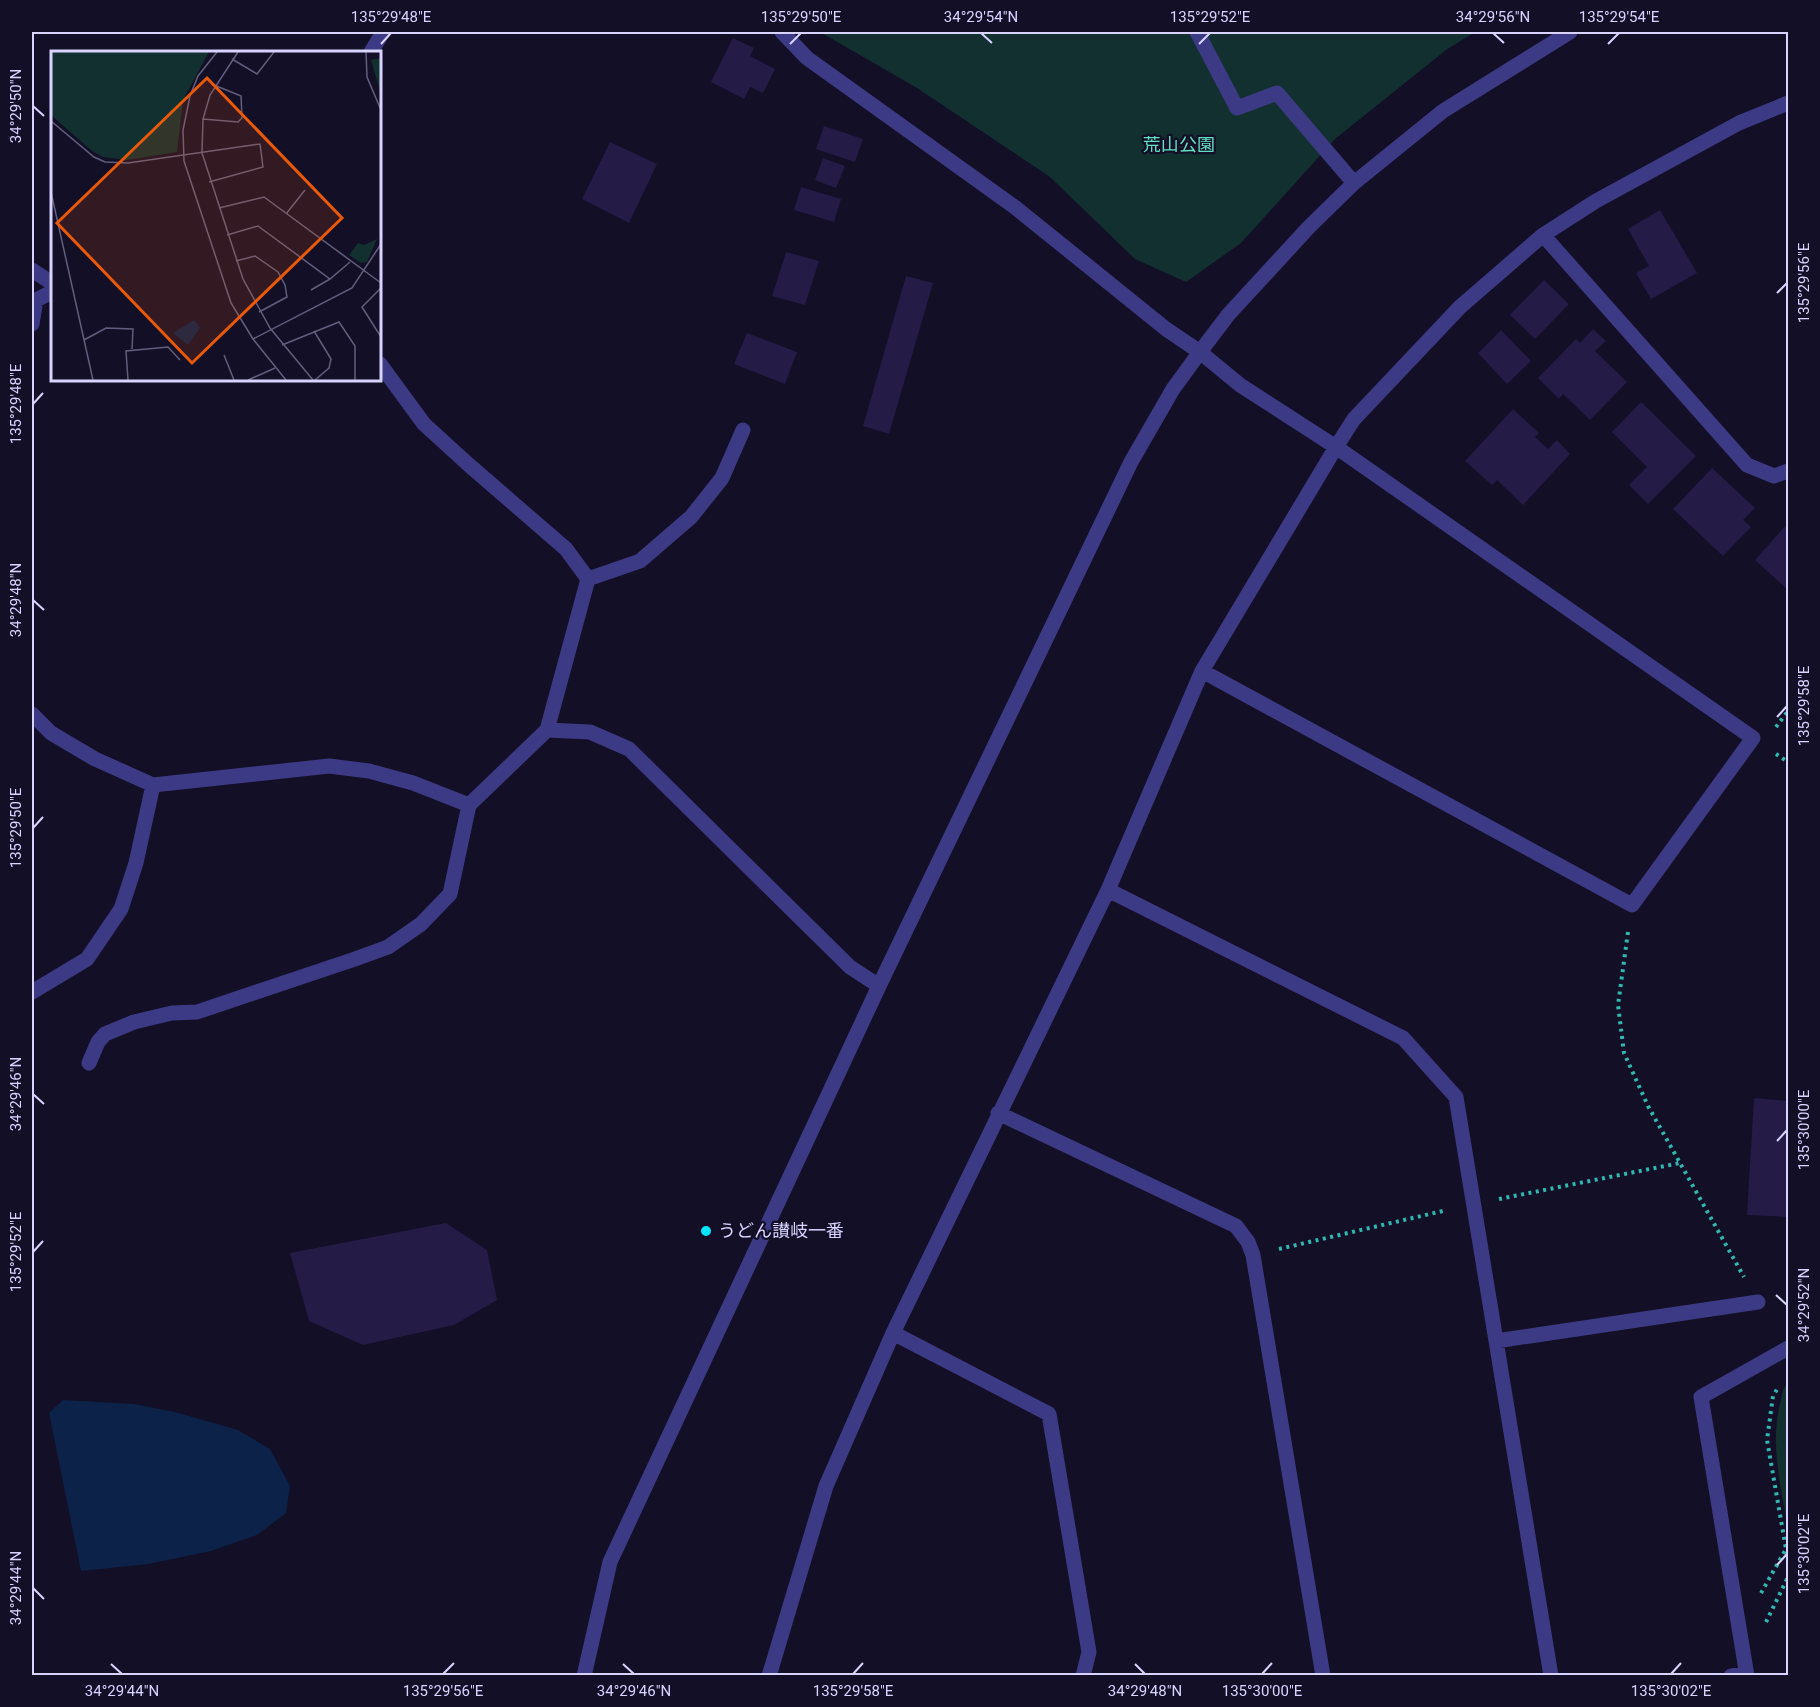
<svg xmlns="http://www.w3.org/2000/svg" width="1820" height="1707" font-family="Roboto,'Noto Sans JP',sans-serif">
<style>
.green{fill:#12302f}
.water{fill:#0c2248}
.building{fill:#241b47}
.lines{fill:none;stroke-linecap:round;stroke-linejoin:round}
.path{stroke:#2fb8b0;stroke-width:4;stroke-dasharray:3 4.5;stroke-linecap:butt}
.minor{stroke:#3d3a85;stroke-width:15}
.ticks{fill:none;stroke:#d9d4ff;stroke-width:2}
.poi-dot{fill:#00e5ff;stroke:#130f26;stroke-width:2}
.labels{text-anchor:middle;stroke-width:4.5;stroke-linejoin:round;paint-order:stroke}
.park-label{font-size:18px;fill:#5fe0c0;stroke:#130f26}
.poi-label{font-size:18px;fill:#d9d4ff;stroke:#130f26;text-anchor:start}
.inset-road{fill:none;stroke:#625e7d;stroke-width:1.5}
.view{fill:#e8590c;fill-opacity:0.15;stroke:#e8590c;stroke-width:3}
.inset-edge{fill:none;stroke:#d9d4ff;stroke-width:3}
.neatline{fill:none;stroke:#d9d4ff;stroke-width:2}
.ticks-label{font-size:15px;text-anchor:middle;fill:#d9d4ff}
</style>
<rect width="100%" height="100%" fill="#130f26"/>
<!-- green -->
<path class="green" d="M820 32H1475L1446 50 1335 139 1241 243 1186 282 1135 259 1050 177 917 88Z
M1788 1383V1529C1781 1487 1769 1442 1781 1400 1782 1393 1783 1388 1788 1383Z"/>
<!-- water -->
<path class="water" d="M63 1400 134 1404 175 1412 238 1430 270 1449 290 1486 286 1513 257 1535 211 1551 148 1564 81 1571 49 1413Z"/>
<!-- building -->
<path class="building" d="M733 38 754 48 750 56 775 69 763 93 750 87 744 99 711 82Z
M824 126 863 139 855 162 816 149Z
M610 142 657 164 629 223 582 199Z
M823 158 845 166 836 188 815 180Z
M801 187 841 199 834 222 794 210Z
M1660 210 1697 273 1651 299 1636 273 1649 266 1628 229Z
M786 252 819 261 805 305 772 296Z
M906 276 933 283 889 434 863 426Z
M1544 280 1569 304 1535 339 1510 315Z
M1593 329 1606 341 1595 351 1627 382 1590 420 1563 394 1559 399 1538 378 1576 339 1580 343Z
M1501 330 1531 361 1507 384 1478 353Z
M747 333 797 352 785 384 734 364Z
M1641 402 1696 456 1648 504 1629 485 1647 467 1612 432Z
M1513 409 1539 433 1535 437 1548 449 1557 440 1570 454 1523 505 1497 480 1492 485 1465 461Z
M1712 468 1755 508 1743 520 1751 527 1723 556 1673 509Z
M1788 523V590L1755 560Z
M1754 1098 1788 1101V1217L1747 1215Z
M446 1223 487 1250 497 1300 454 1325 363 1345 309 1321 290 1253Z"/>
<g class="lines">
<!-- path -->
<path class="path" d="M1776 727 1788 711
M1776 754 1788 762
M1628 932 1618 1005 1624 1053 1648 1106 1744 1277
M1499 1199 1680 1163
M1279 1249 1447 1210
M1761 1593 1786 1549 1767 1440 1773 1396 1779 1386
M1766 1622 1788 1577"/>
<!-- minor -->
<path class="minor" d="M782 32 807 58 1016 208 1166 329 1200 352 1240 385 1336 447 1753 738 1632 905 1202 671
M1197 32 1237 108 1277 93 1354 183
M371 52 383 32
M1543 235 1747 465 1774 476 1788 471
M32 270 52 283
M32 324 36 300 52 292
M588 579 640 561 691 517 722 478 743 430
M32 714 51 733 95 759 153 785 329 766 369 771 413 783 469 805
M547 730 590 732 629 749 850 967 879 986
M1108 890 1403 1038 1456 1097 1551 1676
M32 992 87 959 121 909 136 863 153 785
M89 1063 98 1042 105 1034 134 1022 172 1013 197 1012 355 959 388 947 421 924 450 894 469 805 547 730 588 579 566 549 469 465 424 424 380 364
M998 1113 1236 1226 1248 1242 1253 1255 1323 1676
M893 1333 1049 1414 1089 1652 1083 1676
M1496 1341 1758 1302
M584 1676 610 1562 879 986 1131 462 1173 389 1200 352 1228 315 1309 227 1354 183 1443 111 1570 32
M769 1676 826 1486 893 1333 1108 890 1202 671 1336 447 1354 419 1460 307 1543 235 1596 201 1739 123 1788 103
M1731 1676 1746 1673
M1747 1676 1701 1397 1788 1348"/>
</g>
<!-- ticks -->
<path class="ticks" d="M981 33 992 43M1493 33 1504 43M381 44 391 33M790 44 801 33M1199 44 1210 33M1608 44 1619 33M33 106 44 116M1777 293 1787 283M33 404 43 393M33 600 44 610M1777 717 1787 706M33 828 43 817M33 1094 44 1104M1777 1141 1787 1130M33 1252 43 1241M1776 1295 1787 1305M1777 1565 1787 1554M33 1588 44 1599M111 1664 122 1674M623 1664 634 1674M1135 1664 1145 1674M443 1674 454 1663M853 1674 863 1663M1262 1674 1272 1663M1671 1674 1681 1663"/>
<!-- markers -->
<circle class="poi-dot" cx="706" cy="1231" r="6"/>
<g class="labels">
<!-- park labels -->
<g class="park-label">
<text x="1179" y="151">荒山公園</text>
</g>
<!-- poi labels -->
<g class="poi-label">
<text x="718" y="1237">うどん讃岐一番</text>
</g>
</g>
<!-- overview -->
<g transform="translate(51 51)">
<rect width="330" height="330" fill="#130f26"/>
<path d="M0 1H158L132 49 126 101 76 109 52 106 41 100 0 64ZM330 7V44L320 9ZM326 188 316 211 310 212 298 204 307 192 313 194Z" fill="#12302f"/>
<path d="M143 269 149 277 137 294 122 282Z" fill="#0c2248"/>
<path class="inset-road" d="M166 1 147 25 139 45 132 79 133 110 180 252 202 288 235 329M187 1 159 44 152 68 151 102 192 228 219 277 262 329M315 1 316 26 330 59M181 8 206 23 223 1M152 68 187 71 191 67 190 45 163 34M0 70 43 106 54 111 77 112 209 93 212 116 158 131M0 141 42 329M168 157 213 146 330 232M235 163 254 139M176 184 207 175 279 228 299 211M185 210 204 205 227 221 234 234 236 246 208 261M330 237 311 256 330 286M260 239 279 228M263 280 280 308 278 317 264 329M202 288 301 237 330 193M33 289 55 277 82 278 81 298M231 294 288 271 304 295V329M173 304 183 329M77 329 75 300 117 296 129 309M197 329 224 317"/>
<path class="view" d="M156 27 291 167 141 312 6 172Z"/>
<rect width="330" height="330" class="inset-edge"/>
</g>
<!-- border -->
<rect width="1820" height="1707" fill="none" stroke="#130f26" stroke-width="66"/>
<rect x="33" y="33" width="1754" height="1641" class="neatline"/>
<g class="ticks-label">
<text x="391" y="22">135°29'48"E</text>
<text x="801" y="22">135°29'50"E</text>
<text x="981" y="22">34°29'54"N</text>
<text x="1210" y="22">135°29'52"E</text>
<text x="1493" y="22">34°29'56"N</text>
<text x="1619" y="22">135°29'54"E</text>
<text transform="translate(16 106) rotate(-90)" y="5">34°29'50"N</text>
<text transform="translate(1804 283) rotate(-90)" y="5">135°29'56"E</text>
<text transform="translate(16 404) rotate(-90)" y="5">135°29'48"E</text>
<text transform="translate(16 600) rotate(-90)" y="5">34°29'48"N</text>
<text transform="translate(1804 706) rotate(-90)" y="5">135°29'58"E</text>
<text transform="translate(16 828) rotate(-90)" y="5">135°29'50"E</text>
<text transform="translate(16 1094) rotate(-90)" y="5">34°29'46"N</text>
<text transform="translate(1804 1130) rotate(-90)" y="5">135°30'00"E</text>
<text transform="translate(16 1252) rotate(-90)" y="5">135°29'52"E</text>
<text transform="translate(1804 1305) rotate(-90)" y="5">34°29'52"N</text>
<text transform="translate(1804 1554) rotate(-90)" y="5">135°30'02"E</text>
<text transform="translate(16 1588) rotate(-90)" y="5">34°29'44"N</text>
<text x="122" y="1696">34°29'44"N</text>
<text x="443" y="1696">135°29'56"E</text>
<text x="634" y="1696">34°29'46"N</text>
<text x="853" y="1696">135°29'58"E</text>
<text x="1145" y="1696">34°29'48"N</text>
<text x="1262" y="1696">135°30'00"E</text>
<text x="1671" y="1696">135°30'02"E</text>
</g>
</svg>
